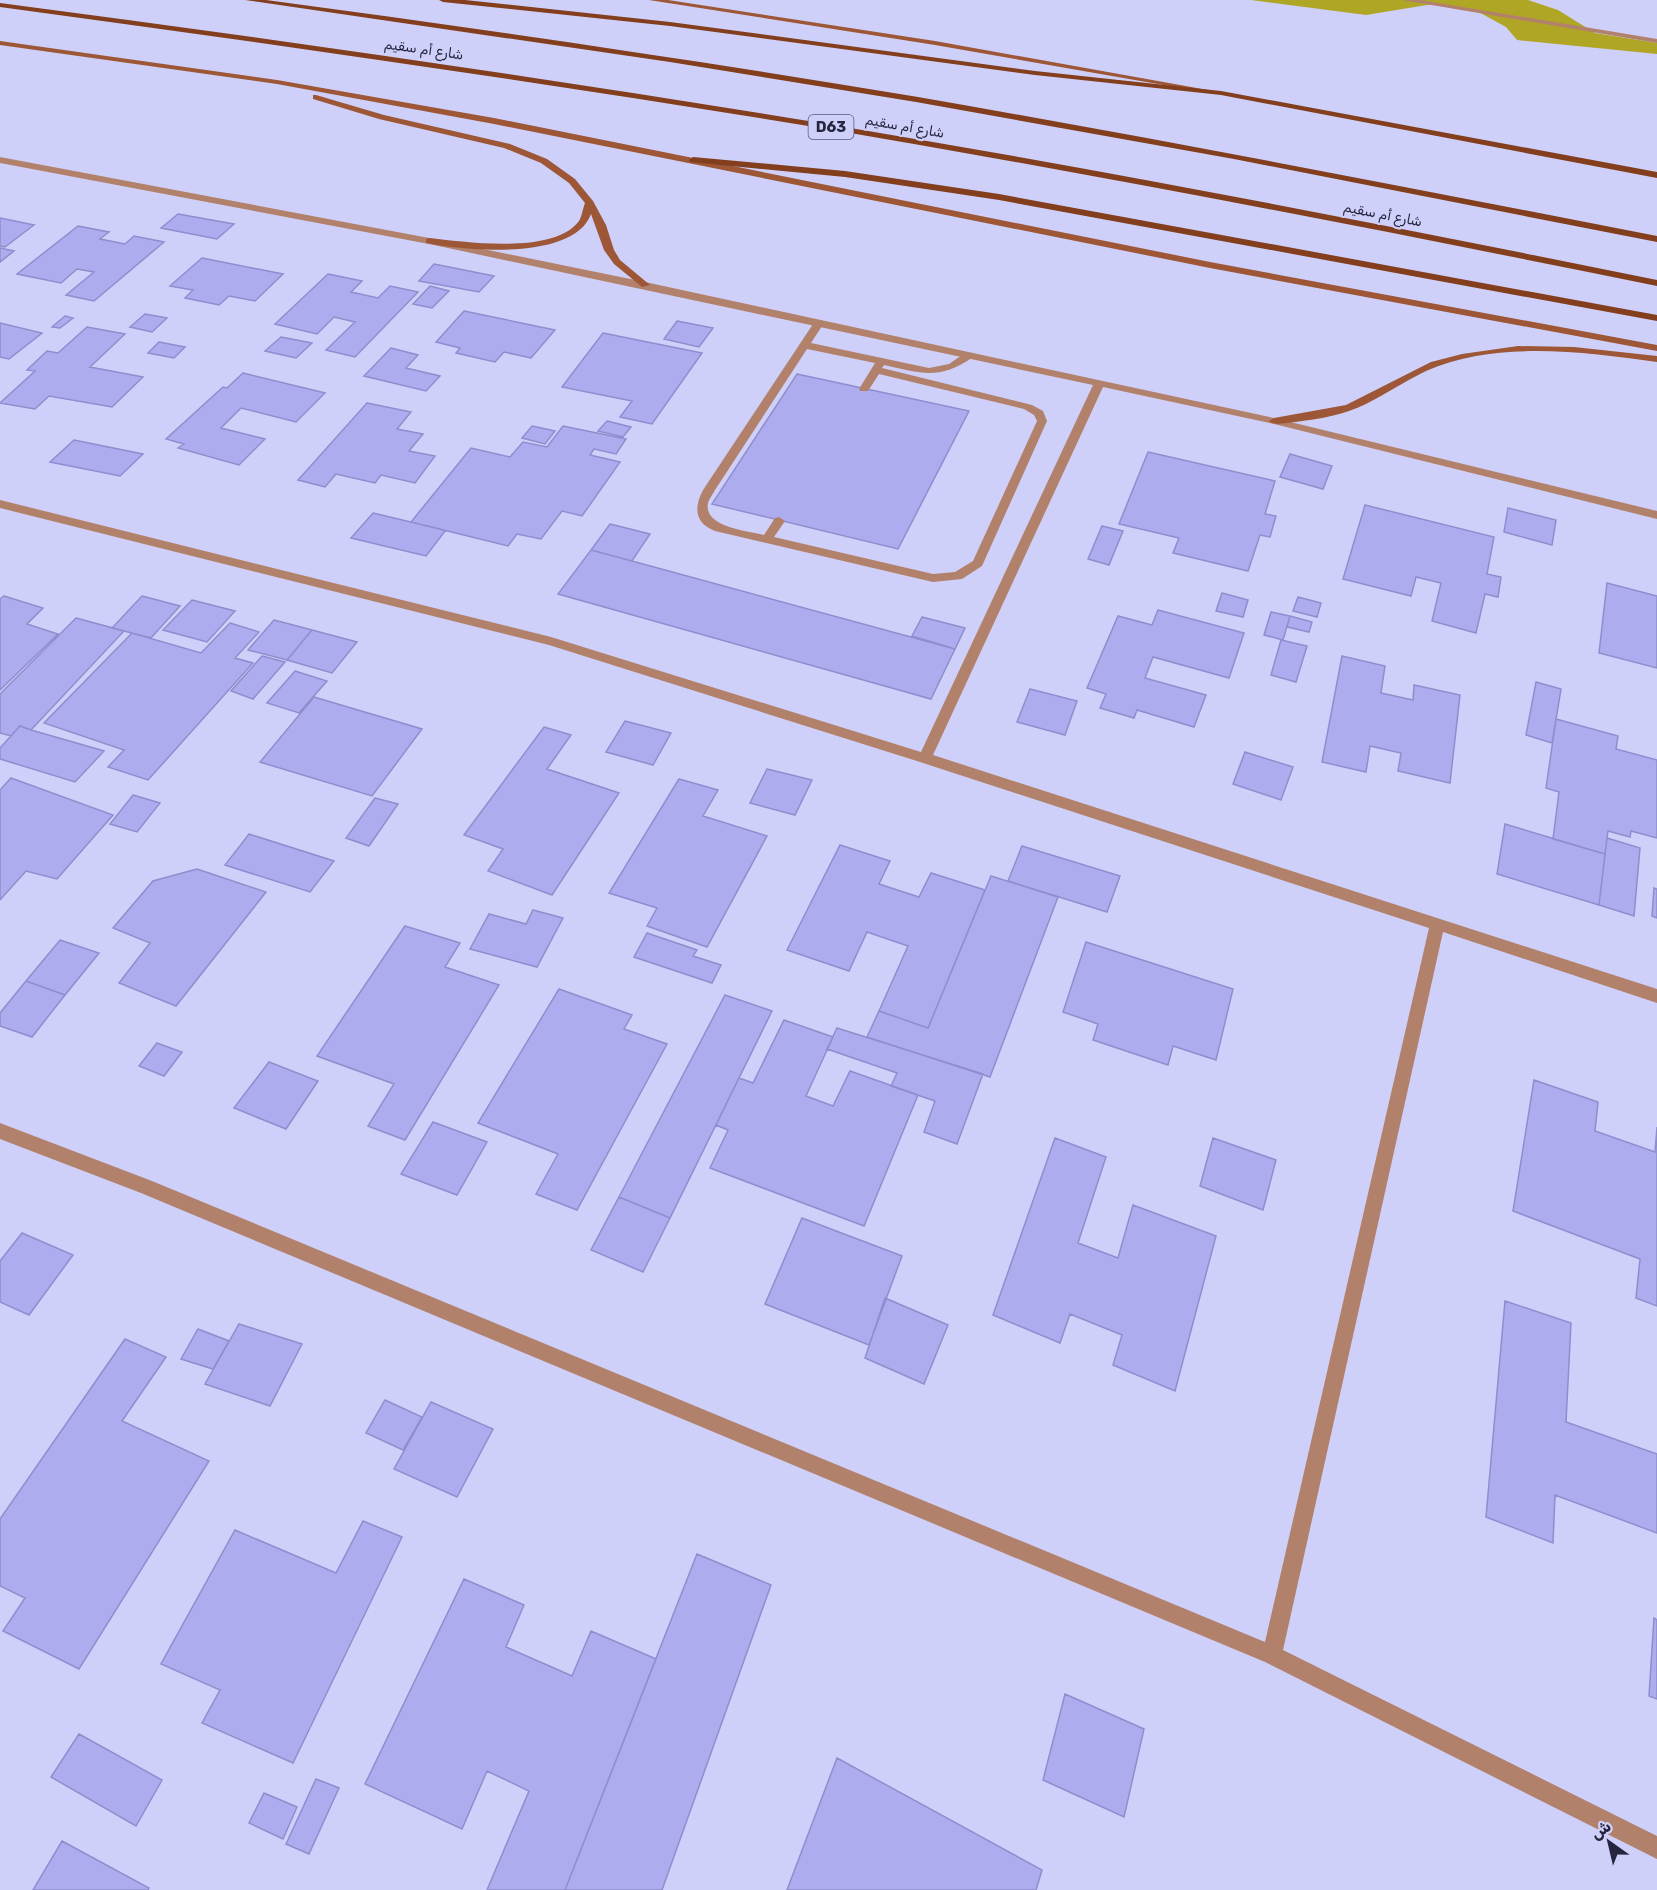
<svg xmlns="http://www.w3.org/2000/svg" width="1657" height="1890" font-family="Rubik,'Noto Naskh Arabic',sans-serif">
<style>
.green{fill:#b0a626}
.building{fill:#adacee;stroke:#8f8dce;stroke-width:1.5}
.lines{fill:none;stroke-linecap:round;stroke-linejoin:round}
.lane{fill:#b2816b;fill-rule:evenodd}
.street{fill:#b2816b;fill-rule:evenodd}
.secondary{fill:#9d5636;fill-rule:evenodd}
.primary{fill:#823e1d;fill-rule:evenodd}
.labels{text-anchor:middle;stroke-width:4.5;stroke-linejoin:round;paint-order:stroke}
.far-street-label{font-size:14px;fill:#26253f;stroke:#cfd0f9}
.shield{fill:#cfd0f9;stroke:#595877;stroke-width:1.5}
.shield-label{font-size:15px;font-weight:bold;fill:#26253f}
</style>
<rect width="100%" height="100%" fill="#cfd0f9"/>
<!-- green -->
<path class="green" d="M1251 0H1528L1558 10 1595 33 1657 43V54L1517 40 1506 27 1475 10 1433 4 1366 15Z"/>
<!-- building -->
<path class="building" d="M178 214 234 224 217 239 161 228Z
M0 218 34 225 5 247 0 246Z
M78 226 109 232 100 239 125 244 134 236 164 242 94 301 66 295 94 272 77 269 61 283 17 274Z
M0 248 14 251 0 262Z
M202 258 283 274 255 301 229 296 219 305 185 298 193 290 170 286Z
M434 264 494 276 479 292 419 281Z
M328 274 362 281 351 292 378 298 390 286 418 292 355 357 326 350 355 322 334 317 317 334 275 324Z
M430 286 449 291 432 308 413 304Z
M464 311 555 330 531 358 504 352 495 362 456 353 460 348 436 342Z
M145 314 167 318 152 332 130 327Z
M65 316 73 318 60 328 52 327Z
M677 321 713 328 699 347 664 339Z
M0 323 42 333 9 359 0 357Z
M87 327 125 334 90 367 143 377 112 407 49 396 35 409 0 403 35 371 27 370 47 351 58 353Z
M603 333 702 353 652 424 620 417 632 401 562 387Z
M281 337 312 343 296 358 265 351Z
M159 342 185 347 174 358 148 353Z
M391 348 418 355 406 368 440 376 426 391 364 376Z
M243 373 325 393 296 422 241 408 221 428 265 439 239 465 178 448 184 444 166 439 223 387 227 388Z
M797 374 969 411 898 549 712 504Z
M367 403 411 412 397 429 423 434 409 451 435 456 415 483 381 475 375 483 336 474 325 487 298 480Z
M607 421 631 427 623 437 598 431Z
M532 426 555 431 545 444 522 438Z
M563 426 626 439 616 454 594 449 590 455 620 462 582 516 562 511 541 539 517 534 508 546 411 522 471 448 510 457 523 442 547 447Z
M74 440 143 454 120 476 50 462Z
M1148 452 1275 481 1265 514 1276 516 1270 537 1260 535 1248 571 1173 553 1179 538 1119 524Z
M1290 454 1332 466 1323 489 1280 477Z
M1365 505 1494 537 1487 574 1501 577 1498 597 1485 594 1476 633 1432 621 1441 583 1416 577 1411 596 1343 579Z
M1508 508 1556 520 1552 545 1504 532Z
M373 513 440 529 445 531 426 556 351 538Z
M610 524 650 534 632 561 591 550Z
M1102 526 1123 531 1109 565 1088 559Z
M591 550 632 561 955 649 931 699 558 594Z
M1607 583 1657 596V668L1599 653Z
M1222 593 1248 600 1243 617 1216 611Z
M4 596 43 608 27 624 58 634 0 690V599Z
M142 596 180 606 151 638 112 628Z
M1298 597 1321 603 1317 617 1293 611Z
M192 600 235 611 207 642 163 630Z
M1158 610 1244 633 1229 678 1153 657 1145 678 1206 695 1194 727 1137 710 1134 718 1100 708 1106 694 1087 688 1118 616 1152 625Z
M1271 612 1290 616 1283 640 1264 635Z
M1290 616 1312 622 1309 632 1287 627Z
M922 617 965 628 955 649 912 636Z
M76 618 124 631 31 730 20 726 11 736 0 733V694Z
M274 620 312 630 287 660 248 650Z
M230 623 259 632 235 658 253 663 148 780 108 767 124 750 44 723 132 633 201 653Z
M312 630 357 642 332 673 287 660Z
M1281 640 1307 646 1296 682 1271 675Z
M262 656 285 662 253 699 231 691Z
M1342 656 1385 666 1381 693 1413 700 1414 685 1460 695 1450 783 1398 771 1401 753 1370 746 1366 772 1322 762Z
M295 671 327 681 299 713 267 703Z
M1536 682 1561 689 1552 743 1526 735Z
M1030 689 1077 701 1065 735 1017 722Z
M314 697 422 729 372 796 260 762Z
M1556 719 1618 736 1616 749 1657 760V838L1631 831 1630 837 1608 831 1605 854 1553 839 1559 792 1546 788Z
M625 721 671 733 653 765 606 752Z
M20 726 31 730 104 751 75 782 0 759V748Z
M544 727 571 735 547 769 619 793 552 895 488 871 503 849 464 835Z
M1245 752 1293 767 1281 800 1233 784Z
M767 769 812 780 795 815 750 803Z
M11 778 113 815 57 879 26 871 0 900V790Z
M679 779 718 790 703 816 767 836 707 947 647 926 657 908 609 893Z
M133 795 160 803 137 832 110 824Z
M375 798 398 804 369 846 346 838Z
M1505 824 1605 854 1599 905 1497 874Z
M249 834 334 861 310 892 225 865Z
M1607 838 1640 848 1634 916 1599 905Z
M840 845 890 861 879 884 919 897 931 873 985 890 928 1028 879 1011 908 946 867 932 849 971 787 950Z
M1022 846 1120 876 1107 912 1008 881Z
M197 869 266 892 176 1006 119 983 150 943 113 928 153 881Z
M991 876 1058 897 990 1077 867 1037 879 1011 928 1028Z
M1654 888 1657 889V918L1652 916Z
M533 910 563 918 537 967 470 949 489 914 526 924Z
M405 926 460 943 445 967 499 985 405 1140 368 1126 394 1084 317 1056Z
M647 933 697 950 693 956 721 965 712 983 634 957Z
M60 940 99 953 65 995 26 981Z
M1086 942 1233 989 1216 1060 1173 1046 1168 1065 1093 1040 1098 1024 1063 1012Z
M26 981 65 995 32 1037 0 1026V1013Z
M559 989 632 1015 624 1029 667 1044 577 1210 536 1194 558 1154 478 1123Z
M725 995 772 1011 670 1218 619 1197Z
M784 1020 833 1037 806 1096 833 1106 850 1071 918 1095 864 1226 710 1168 728 1130 716 1125 739 1078 753 1083Z
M837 1028 983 1074 957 1144 924 1132 935 1101 891 1086 897 1073 827 1049Z
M157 1043 182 1052 164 1076 139 1066Z
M269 1062 318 1081 286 1129 234 1108Z
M1534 1080 1598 1102 1595 1131 1655 1152 1657 1127V1306L1636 1298 1640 1259 1513 1211Z
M433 1122 487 1142 457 1195 401 1174Z
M1055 1138 1106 1157 1078 1243 1118 1258 1133 1205 1216 1236 1175 1391 1113 1365 1122 1335 1070 1314 1060 1343 993 1315Z
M1213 1138 1276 1160 1263 1210 1200 1186Z
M619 1197 670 1218 643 1272 591 1250Z
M802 1218 902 1256 869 1345 765 1304Z
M22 1233 73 1255 29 1315 0 1302V1261Z
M885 1298 948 1325 924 1384 865 1358Z
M1505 1301 1571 1323 1566 1422 1657 1454V1533L1555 1495 1553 1543 1486 1517Z
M239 1324 302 1344 270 1406 205 1384Z
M198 1329 229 1341 213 1369 181 1359Z
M125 1339 166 1357 122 1421 209 1461 79 1669 3 1631 25 1598 0 1586V1519Z
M385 1400 422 1417 403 1450 366 1433Z
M431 1402 493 1429 457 1497 394 1469Z
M363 1521 402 1537 293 1763 202 1723 220 1690 161 1664 235 1530 336 1573Z
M697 1554 771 1585 662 1890H565Z
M464 1579 524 1605 506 1647 572 1676 591 1631 656 1659 565 1890H487L529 1791 487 1771 462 1829 365 1784Z
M1654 1618 1657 1620V1699L1649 1696Z
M1065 1694 1144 1729 1124 1817 1043 1780Z
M79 1734 162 1780 136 1826 51 1777Z
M837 1758 1042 1870 1036 1890H787Z
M316 1779 339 1788 309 1854 286 1844Z
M264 1793 297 1807 283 1839 249 1823Z
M62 1841 149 1888 148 1890H33Z"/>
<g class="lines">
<!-- lane -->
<path class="lane" d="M1402 0H1420L1657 39V43Z
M815 321 824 323 811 343 929 368 949 364 965 353H973V357C939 381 921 373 884 365L882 368 1032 405 1043 411 1047 421 982 566 962 579 933 582 715 531C694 523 694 507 703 490ZM807 349 875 363 859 389 860 391H868L879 374 1024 409 1034 415 1037 421 973 561 955 572 933 574 774 537 785 521 779 517 775 518 764 535C748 531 703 527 708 503 709 499 713 494 715 490Z"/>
<!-- street -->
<path class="street" d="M0 157 429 238 645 282 1274 418 1657 511V519L1274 424 1103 387 933 755 1657 989V1003L1443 932 1283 1650 1657 1836V1859L1265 1662 141 1193 0 1139V1123L152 1181 1265 1642 1429 928 920 762 549 645 0 508V500L551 637 921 752 1093 385 429 244 0 163Z"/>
<!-- secondary -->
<path class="secondary" d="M649 0H668L935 41 1219 92 1215 94 935 45Z
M0 41 277 80 494 118 1210 262 1657 345V351L1210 268 494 124 277 84 0 45Z
M316 95 384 115 510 144 547 159 575 179 593 201 606 225 614 250 620 260 650 285 642 287 614 264 604 250 591 214C574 261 465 251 426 243V239L429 238C466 242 554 255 579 221 582 216 583 208 585 203L569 183 541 163 504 148 379 119 313 99V95Z
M1518 346 1574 347 1657 356V362C1583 352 1497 340 1426 371 1405 381 1386 394 1366 404 1344 415 1319 419 1295 422 1286 423 1275 426 1269 421L1274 418 1346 405 1431 362 1462 354Z"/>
<!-- primary -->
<path class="primary" d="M245 0H266C484 29 701 61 918 97 1165 140 1411 188 1657 236V242L1234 159 916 102 670 62Z
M439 0H465L670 22 1035 71 1221 91 1657 172V178L1221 95 1035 75 670 26 443 2Z
M0 3C276 39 552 79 827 124 1105 170 1381 224 1657 280V286C1381 230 1105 176 827 129 552 84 276 44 0 7Z
M693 157 845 171 999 194 1657 315V321L999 200 845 177 690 162 689 160Z"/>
</g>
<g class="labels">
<!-- far-street labels -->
<g class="far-street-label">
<text transform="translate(424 49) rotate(8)" y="5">شارع أم سقيم</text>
<text transform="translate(905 126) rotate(10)" y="5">شارع أم سقيم</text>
<text transform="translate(1383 214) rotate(11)" y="5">شارع أم سقيم</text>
</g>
<!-- shield labels -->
<rect class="shield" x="808.5" y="115" width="45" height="24" rx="4.5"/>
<g class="shield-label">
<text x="831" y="132">D63</text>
</g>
</g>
<!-- north arrow -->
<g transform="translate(1609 1842) rotate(326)" stroke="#cfd0f9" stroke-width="4.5" paint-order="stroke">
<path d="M0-4.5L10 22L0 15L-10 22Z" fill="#26253f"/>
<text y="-9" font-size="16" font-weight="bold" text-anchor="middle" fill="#26253f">ش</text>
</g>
</svg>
